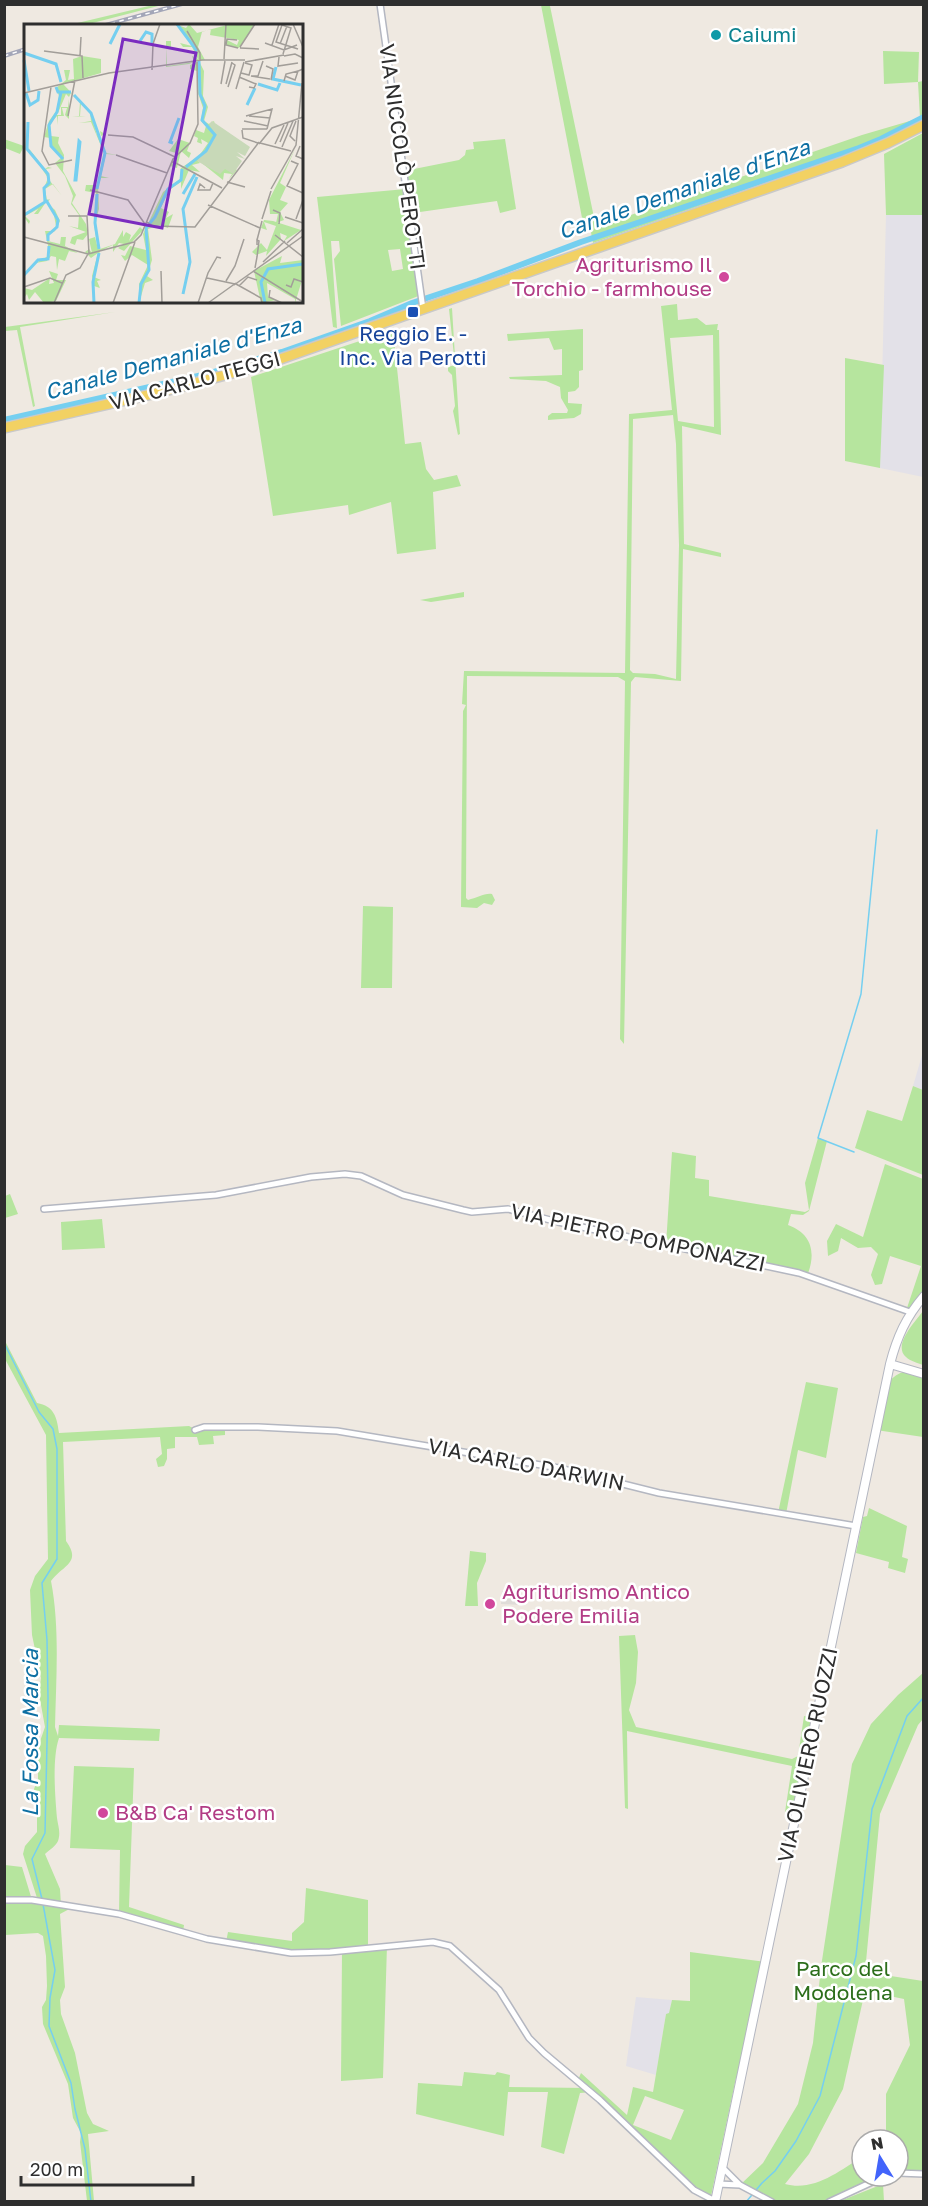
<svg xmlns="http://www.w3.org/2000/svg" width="928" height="2206" font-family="'Golos Text',sans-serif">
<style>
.industrial{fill:#e3e1e8}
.green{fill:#b6e59e;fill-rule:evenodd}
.plaza{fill:#dfdcd8}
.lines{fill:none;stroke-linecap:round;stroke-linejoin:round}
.stream{stroke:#75cff0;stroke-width:1.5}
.canal{stroke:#75cff0;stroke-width:6}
.street-casing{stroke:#b4b7c1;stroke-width:8}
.secondary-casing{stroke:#b4b7c1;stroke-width:10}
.primary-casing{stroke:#c9c9c9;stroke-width:12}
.street{stroke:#fff;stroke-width:5}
.secondary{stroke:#fff;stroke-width:8}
.primary{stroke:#f2d163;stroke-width:9}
.rail-casing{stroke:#a3a6b8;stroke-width:4}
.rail{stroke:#fff;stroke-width:1.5;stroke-dasharray:4.5;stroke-linecap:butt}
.culture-dot{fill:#0f9aa8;stroke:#fff;stroke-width:2}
.hotel-dot{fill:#d1479c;stroke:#fff;stroke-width:2}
.transit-dot{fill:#1a4fb4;stroke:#fff;stroke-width:2}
.labels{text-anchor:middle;stroke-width:5;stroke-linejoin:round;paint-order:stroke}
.culture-label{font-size:21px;fill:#0d838f;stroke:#fff;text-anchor:start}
.street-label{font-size:21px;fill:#2e2e2e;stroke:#fff}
.hotel-label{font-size:21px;fill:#b23c85;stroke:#fff;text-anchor:start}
.transit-label{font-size:21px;fill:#164399;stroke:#fff}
.park-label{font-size:21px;fill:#2c6e1b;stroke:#fff}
.water-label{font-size:22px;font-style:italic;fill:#0d6fa3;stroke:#fff}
.inset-river{fill:none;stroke:#75cff0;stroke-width:3}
.inset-road{fill:none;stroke:#a29e99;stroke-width:1.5}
.view{fill:#7b2cbf;fill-opacity:0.15;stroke:#7b2cbf;stroke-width:3}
.inset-edge{fill:none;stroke:#2e2e2e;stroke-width:3}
</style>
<rect width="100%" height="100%" fill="#efe9e1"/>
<!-- industrial -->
<path class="industrial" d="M886 215H923V477L880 468Z
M923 1052V1090L913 1086Z
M636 1997 672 2000 669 2014H666L656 2075 626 2066Z"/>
<!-- green -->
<path class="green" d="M153 5H162L85 25H69Z
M541 5H549L550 6 596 227 862 135 920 118 918 82 884 84 883 51 919 52 918 82 923 81V117L866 148 593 243 589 222 583 223Z
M923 133V215H886L884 154Z
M4 139 24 146 20 154 5 148Z
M505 139 516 209 500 213 497 201 413 213 407 172 409 170 459 160 465 155 466 150 474 149 473 142Z
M406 189 421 295 341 326 334 259 340 251 339 241H331L337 328 333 327 317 197ZM400 249 403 269 392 271 388 250Z
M677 304 678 320 697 318 706 325 718 324 717 330H719L721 435 682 426 684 544 721 553V557L683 549 681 681 635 677 631 682 624 1044 620 1039 625 681 618 677 467 676 466 898 468 900C477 898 484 893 492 894L495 900 492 905 484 903 477 908 461 907 463 711 466 705 462 704 464 671 625 673 629 414 672 410 661 306ZM713 335 714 427 678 421 670 338ZM673 415 676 444 679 545 676 679 655 674 633 673 630 670 633 419Z
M452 308 459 422 460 434 458 435 453 411 455 406 452 375 448 371V367L455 365 449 309Z
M115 312 20 327 35 406 33 407 17 330 5 331V327Z
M583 329V370L579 371V387L575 391 568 392V403L582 404 581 414 574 418 548 420V416L552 413H567L568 410 561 398 560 387 546 381 510 379 509 377 562 375V349L554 350 549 338 508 341 507 334Z
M393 330 405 444 421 442 426 469 434 480 457 475 461 486 433 492 436 549 397 554 391 502 349 515 348 505 273 516 251 377Z
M845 358 884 365 880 468 845 461Z
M464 592V597L431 602 420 600Z
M363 906 393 907 392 988H361Z
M913 1086 923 1090V1175L855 1148 867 1110 902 1121Z
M818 1138 827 1141 809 1211 803 1215 791 1214 788 1225C813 1234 816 1254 807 1276L666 1245 672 1152 696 1156 695 1178 709 1180V1196L805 1212 809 1210 805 1183Z
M885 1164 923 1179V1293L910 1312 906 1311 921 1266 890 1256 882 1284 875 1285 871 1275 878 1254 871 1247 858 1248 841 1238 838 1251 828 1256 827 1241 836 1224 863 1237Z
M10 1194 18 1214 5 1218V1196Z
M102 1219 105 1248 62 1250 61 1222Z
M923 1311V1365C918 1363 910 1361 906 1357 892 1345 916 1321 923 1311Z
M4 1339 37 1403C54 1406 57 1417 59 1433L189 1426 195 1429 225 1427V1435L213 1436 214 1444 199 1445 197 1437H175V1448L167 1449V1459L164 1466 158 1467 156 1459 162 1454 160 1437 63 1442 66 1541C82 1563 63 1565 51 1581 60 1628 56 1679 55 1727L58 1736 59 1725 160 1729 159 1741 59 1738C52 1758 55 1795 57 1818 58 1826 61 1832 58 1841 56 1846 49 1850 45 1854L60 1889 61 1905 73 1907 60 1914 65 1987 60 2000 61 2014 75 2053 87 2113 93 2124 109 2131 88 2134 94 2201H87L80 2142 81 2133 73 2118 68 2084 43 2024 42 2007 46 2000 47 1986 46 1956 43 1936 38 1933 5 1935V1865L22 1867 32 1900 38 1901 23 1854 25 1846 37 1832V1811L34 1789 38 1779V1747L45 1727 39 1694 41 1678 32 1635 30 1590 35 1576 48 1559 46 1435 5 1359Z
M910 1370 923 1374V1437L876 1430C882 1404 879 1376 910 1370Z
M806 1382 838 1388 826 1458 798 1450 786 1514 778 1513Z
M869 1508 907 1526 902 1557 908 1559 905 1573 888 1568 889 1562 856 1553 863 1517 867 1516Z
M470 1551 486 1553V1561L477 1583 478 1606H465Z
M635 1635 638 1652 636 1683 629 1710 636 1727 792 1759 798 1756 804 1716 812 1718 793 1811 785 1812 792 1766 627 1731 628 1809 625 1808 619 1636Z
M923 1673V1719L918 1725 880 1814 865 1972 923 1981V2174L898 2173V2140H886V2094L910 2045 904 1999 865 1991 843 2089 809 2154 785 2184C814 2192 839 2171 862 2157V2176H885L829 2201H772L740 2185 763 2163 798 2104 813 2043 821 1967 852 1764 871 1724 898 1695Z
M74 1766 134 1768 129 1907 184 1925 183 1932 119 1914 120 1850 70 1848Z
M306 1888 368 1900V1947L387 1945 383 2078 341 2081 342 1951 308 1953 226 1942 228 1932 292 1941V1933L304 1922Z
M690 1952 765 1962 753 2018H749L747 2027H751L740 2078H736L711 2196 698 2190 628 2123 592 2092 580 2093 564 2154 541 2147 548 2092H508L504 2136 416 2114 418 2083 462 2086 464 2072 495 2075 497 2072 510 2075 509 2087 586 2088 578 2080 581 2073 627 2115 633 2087 653 2092 666 2014 669 2013 672 2000 690 2001ZM645 2096 684 2110 671 2140 633 2125Z
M883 2184 884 2201H840Z"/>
<!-- plaza -->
<path class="plaza" d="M502 1591 521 1592 520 1605 501 1604Z"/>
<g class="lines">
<!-- stream -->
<path class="stream" d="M854 1152 818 1138 861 994 877 830
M4 1343 39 1412 53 1429 57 1449V1559L42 1583 47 1640 48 1698 45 1833 32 1859 42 1899
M43 1904 55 1970 50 1998 49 2026 71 2083 75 2109 85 2149 91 2202
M746 2202 762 2183 775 2171 796 2141 820 2096 856 1956 872 1809 907 1716 924 1697"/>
<!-- canal -->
<path class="canal" d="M4 420 207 374 282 352 370 321 412 303 478 281 581 242 859 148 881 139 924 117"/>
<defs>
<path id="street" d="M380 4 423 309
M44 1209 216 1195 311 1177 345 1174 361 1176 403 1195 463 1210 472 1212 508 1209 558 1222 799 1273 910 1312
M195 1430 204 1427H258L337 1431 559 1468 659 1493 856 1526
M4 1900H32L119 1914 207 1939 291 1953 330 1952 433 1942 450 1946 499 1990 529 2038 544 2053 600 2100 694 2190 715 2201
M722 2167 740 2185 772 2202
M898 2173 924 2174
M718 2184 740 2185
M829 2202 885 2176"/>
<path id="secondary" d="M890 1364 924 1374
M715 2202 890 1364C897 1337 906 1317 924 1296"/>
<path id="primary" d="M4 428 161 392 266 364 842 162 888 143 924 125"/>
</defs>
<!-- street casing -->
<use href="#street" class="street-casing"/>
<!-- secondary casing -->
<use href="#secondary" class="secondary-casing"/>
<!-- primary casing -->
<use href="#primary" class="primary-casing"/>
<!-- street -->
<use href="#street" class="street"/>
<!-- secondary -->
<use href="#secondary" class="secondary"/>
<!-- primary -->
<use href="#primary" class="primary"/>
<defs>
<path id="rail" d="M102 26 182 4
M4 56 26 49"/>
</defs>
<!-- rail casing -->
<use href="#rail" class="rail-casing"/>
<!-- rail -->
<use href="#rail" class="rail"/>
</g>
<!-- markers -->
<circle class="culture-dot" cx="716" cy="35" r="6"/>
<g class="hotel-dot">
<circle cx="724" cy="277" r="6"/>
<circle cx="490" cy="1604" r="6"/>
<circle cx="103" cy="1813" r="6"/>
</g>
<rect class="transit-dot" x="407" y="306" width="12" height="12" rx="3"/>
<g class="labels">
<!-- culture labels -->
<g class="culture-label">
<text x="728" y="42">Caiumi</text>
</g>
<!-- street labels -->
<g class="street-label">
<text transform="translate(402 157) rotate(82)" y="7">VIA NICCOLÒ PEROTTI</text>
<text transform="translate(195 381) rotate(-15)" y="7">VIA CARLO TEGGI</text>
<text transform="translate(638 1238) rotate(12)" y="7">VIA PIETRO POMPONAZZI</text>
<text transform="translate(526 1465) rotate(11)" y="7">VIA CARLO DARWIN</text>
<text transform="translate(808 1755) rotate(-78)" y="7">VIA OLIVIERO RUOZZI</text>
</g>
<!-- hotel labels -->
<g class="hotel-label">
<text x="712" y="272" text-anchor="end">Agriturismo Il<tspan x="712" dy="24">Torchio - farmhouse</tspan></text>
<text x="502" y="1599">Agriturismo Antico<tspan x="502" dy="24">Podere Emilia</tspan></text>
<text x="115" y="1820">B&amp;B Ca' Restom</text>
</g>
<!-- transit labels -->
<g class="transit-label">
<text x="413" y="341">Reggio E. -<tspan x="413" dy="24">Inc. Via Perotti</tspan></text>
</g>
<!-- park labels -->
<g class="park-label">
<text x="843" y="1976">Parco del<tspan x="843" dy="24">Modolena</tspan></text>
</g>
<!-- water labels -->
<g class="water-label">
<text transform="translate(684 189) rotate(-19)" y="8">Canale Demaniale d'Enza</text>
<text transform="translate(173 358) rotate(-15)" y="8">Canale Demaniale d'Enza</text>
<text transform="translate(30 1733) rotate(-90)" y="8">La Fossa Marcia</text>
</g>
</g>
<!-- overview -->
<g transform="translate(24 24)">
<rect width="279" height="279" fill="#efe9e1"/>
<path d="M151 0 162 4 165 0 173 9 207 0H231L215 24 203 21V16L213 21 215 16 186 11 187 5 178 8 174 23 181 36 175 37 180 47 179 72 184 83 180 97 185 100 190 97 193 109 185 143 188 139 191 147 206 142 213 146 205 155 208 150 200 149 199 156 179 140 181 130 174 137 176 139 168 141 176 148 165 146 157 165V158L145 166 137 184 145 188 142 194 149 190 144 204 136 201 124 205 128 236 123 252 129 256 121 259 115 279V260L124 241 108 231 101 237 97 231 101 232 106 222 122 226 119 210 139 168 156 155 157 144 175 132 184 119 177 115 178 120 173 118 174 114 170 112 172 106 180 109 182 102 177 97 179 84 174 69 176 43 173 47 166 45V41L175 37 165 40 142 43V17H147V23H142L143 42 170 38 168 32 174 35 168 23H159L156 19 168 22 160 7ZM58 32 77 35V49L39 60 66 88 73 111 77 112 76 107 81 110 75 113 81 129 95 131 82 130 77 152 85 154H77L74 163 75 185 71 199 76 225 91 220 99 206V213L102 208 107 211 105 217 116 203 119 206 100 227 94 224 100 220 95 219 89 228V221L76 227 70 253 77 256 73 257 76 264 70 262 71 279 68 252 74 229 67 234 61 228 65 225 68 229 65 215 71 213 74 225 70 201 72 169 61 167 62 161H73L80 129 67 98 55 99 67 97 66 89 57 79 56 92H62L48 93 55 92 56 78 47 69 45 73 42 70 34 89 30 91H37V83H44L45 75V95L41 91 43 84H38L40 92H34L33 101V92L26 100 27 112 35 113 37 102 34 119 40 131 39 147 52 171 48 179 62 200 64 210 59 216 53 215 51 221 46 219 48 213 62 208 45 202 54 204 55 191 47 180 49 172 41 152 31 139 38 133 27 122 26 114 20 113 25 97 33 86 35 72 32 64 42 56 40 46H46L44 56 50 55 49 35ZM154 115 166 119 163 127 167 129 165 134 157 127 153 144 146 142 152 129 145 127ZM3 122 21 145 24 143 28 144 22 145 25 150 26 157 38 172 29 160 21 165 23 176 26 175 23 179 31 186 36 197 31 207 24 211V217L36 220 37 213H42L41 222 54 229 45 227 41 237 35 235 33 246 32 233 27 232 23 237 12 239 26 231 21 207H28L32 202 29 186 22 178 14 190H10L14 185 1 192 6 197 5 200 0 193V190L20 178V164L24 154ZM271 125 256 159 262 163 256 176 264 179 256 188 260 196 252 199 254 190H246L245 176ZM240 196 249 197 277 206 260 217 263 212 256 209 257 215 242 232 243 227 232 231 228 228 237 219 243 226 252 202 240 198 243 206 237 204ZM258 232 256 239 279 236V253L271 279V275L243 259 244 273 252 276 237 279 230 247ZM25 247 34 250 32 256H42L32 277 20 279 11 268 5 276 3 270 0 274V264L8 266 26 254 25 260 30 259Z" fill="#b6e59e"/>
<path d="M188 97 226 123 221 132 213 128 221 135 212 132 218 137 209 150 201 145 196 150 173 137 192 111 185 100Z" fill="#c8d9b8"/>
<path class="inset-river" d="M153 0 173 27M116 17 122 8 128 10V19M86 20 96 0M0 29 32 40 37 58M0 36 5 67M252 43 249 55 277 61M234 60 253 66 256 59M32 63 34 68H47M37 68 33 88 25 101 27 122 39 135M2 69 6 81 14 76 15 67M50 71 67 89 81 129 73 165M223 81 231 64M55 117 56 118 52 156H51ZM149 119 146 118 155 94M162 143 182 127 191 111 178 96 181 82 176 70 175 37M73 170 71 199 75 225M159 170 171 150M22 176 34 196 33 203 24 211V217M0 191 21 178 20 164 25 159 24 150 3 125 4 98M0 251 14 236 24 235 25 222M159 270 166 238 159 185 173 153M70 279 69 258 75 229M115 279 117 260 125 246 122 204 131 193 144 165 157 156 158 145M241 279 237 258 244 245 279 240"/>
<path class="inset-road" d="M269 0 279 23M258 1 252 18 274 25M258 1 267 4 259 30M163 7 176 29V37M213 16 203 15 202 21 214 24M241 19 260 26 273 21M256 20 263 2M248 21 255 0M216 23 231 0M216 24 235 25M20 27 58 32 59 54M56 32 57 13M260 32 271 30 279 34M255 33 254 42 274 39M200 35 202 0M239 37 234 52H227L246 55M221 38 260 31M242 42 249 45 247 56M128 46 129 20 136 0M217 49 225 51 228 41 221 39M261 52 271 56 274 47 279 45M215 53 232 60 230 64 225 63M260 57 262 50 274 47M197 60 201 37M202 60 208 38M27 63 18 127 25 141 48 136M204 63 211 41 208 39M212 65 220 38M0 69 85 49 178 36H221M44 92 51 56M222 92 248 85 243 105M225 92 246 94M220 97 244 102M218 105H243M218 106 219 114 234 119M84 111 109 113 151 133M271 117 266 112 272 97M256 118 264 99M236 119 267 127M235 120 248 104 279 93M251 120 260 101M276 122 272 132 279 135M258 123 269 97M92 131 143 149M148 137 198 164M267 137 274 140 263 162 279 169M203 158 221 163M181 164 176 160 174 166H186L189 159M247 165 272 121 278 59M66 166 104 176 121 200M184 181 236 204M249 186 256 189 255 200M44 192H63L65 230M261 193 279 199M238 195 247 167M272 195 279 176M123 198 129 202 171 203 235 118M251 211 279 233M0 213 64 230M233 216 238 197M263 219 279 205M64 230 110 218 117 211 149 135 166 119 174 100 173 38M239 238 261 217M231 244 233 233 235 217 233 216V221M137 247 138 279M229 247 279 278M183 254 211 260M202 257 211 242 220 215M212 260 237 274 238 279M210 261 279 212M262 261 267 263 270 255 279 258M215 262 224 253 233 256M0 263 26 254 38 259M246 266 245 273 258 279M30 279 42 251 56 244 64 230M89 279 111 218M174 279 184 249 193 233 197 234M184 279 212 259"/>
<path class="view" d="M99 15 172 29 138 204 65 190Z"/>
<rect width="279" height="279" class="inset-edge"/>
</g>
<!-- border -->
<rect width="928" height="2206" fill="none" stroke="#2e2e2e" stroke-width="12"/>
<!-- north arrow -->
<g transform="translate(880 2158) rotate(349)"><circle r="28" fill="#ffffff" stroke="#ababab" stroke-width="1.5"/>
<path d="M0-4.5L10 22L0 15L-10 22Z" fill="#4264fb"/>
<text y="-9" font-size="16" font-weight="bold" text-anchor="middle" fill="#2e2e2e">N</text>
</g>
<!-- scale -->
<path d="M21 2176v9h172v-9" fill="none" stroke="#2e2e2e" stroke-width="3"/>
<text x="30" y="2176" font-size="18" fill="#2e2e2e" stroke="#ffffff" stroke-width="4.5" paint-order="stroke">200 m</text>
</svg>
